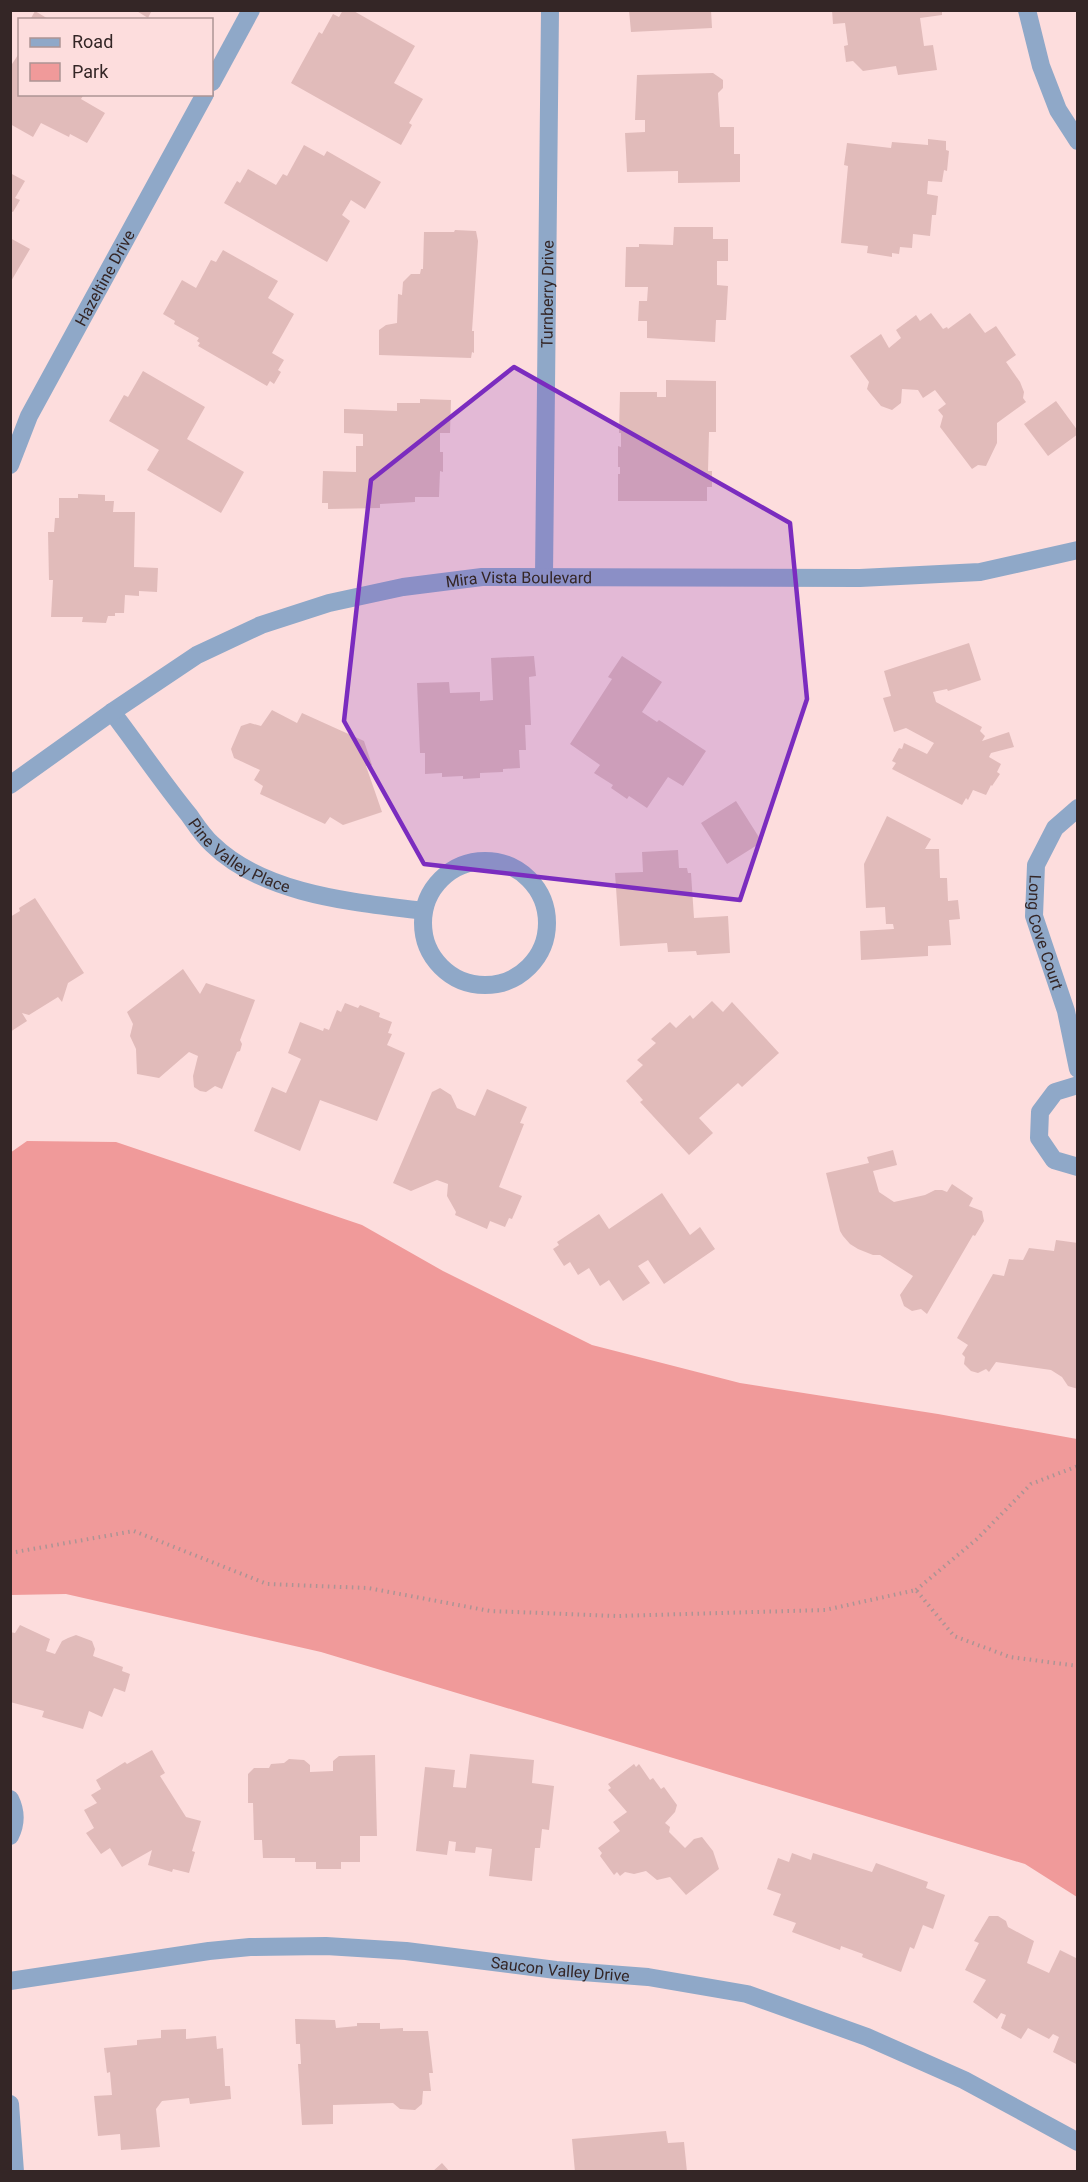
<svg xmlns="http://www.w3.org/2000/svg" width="1088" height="2182" font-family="Roboto,sans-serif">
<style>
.green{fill:#f09a9a}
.building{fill:#e1bbba}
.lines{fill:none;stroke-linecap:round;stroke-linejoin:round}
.path{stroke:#ac9494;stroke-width:4;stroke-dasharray:1.5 4.5;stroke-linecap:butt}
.minor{stroke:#8fa8c8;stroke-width:18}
.marked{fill:#7b2cbf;fill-opacity:0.2;stroke:#7b2cbf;stroke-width:4.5;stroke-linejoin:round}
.labels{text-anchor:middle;stroke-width:4.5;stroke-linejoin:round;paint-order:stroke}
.street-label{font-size:16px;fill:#342626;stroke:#fddddd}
</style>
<rect width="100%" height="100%" fill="#fddddd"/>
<!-- green -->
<path class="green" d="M27 1141 116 1142 362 1225 443 1271 592 1345 740 1383 938 1414 1077 1439V1897L1025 1864 321 1652 66 1594 11 1595 10 1153Z"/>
<!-- building -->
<path class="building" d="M135 10H152L148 18Z
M343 10H352L415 46 394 83 423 99 409 123 412 125 401 145 291 83 319 32 322 34 333 14 339 17Z
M629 10H711L712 28 631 32Z
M832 10H942V15L920 18 924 46 933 45 937 70 898 75 896 66 863 71 853 61 846 62 844 46 848 45 845 23 833 24Z
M35 11 50 20H30Z
M20 52V94H84L81 99 105 113 87 143 70 134 69 137 41 123 33 137 10 124V67Z
M713 73 723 80V88L718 93 720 127H734V154H740V182L678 183V171L627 172 625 133 645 132V120H635L637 75Z
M928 139 946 141V150L949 151 947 171 944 170 942 182 928 181 927 194 938 196 936 215H932L930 236 913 234 912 248 900 247 899 254 892 253V257L867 253 868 246 841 243 848 166 844 165 847 143 891 148 892 142 928 145Z
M304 145 324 156 327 151 381 182 365 209 351 200 342 215 350 221 327 262 224 203 237 181 240 183 248 169 276 185 283 174 287 176Z
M10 173 25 181 15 198 20 200 13 212 10 211Z
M674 227H713V239H728V261H717V285L728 286 726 320H716L715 342 647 338V321H638L639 301H647L648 287H625L626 247H639V244L673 245Z
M455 230 476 231 478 241 472 331H474V353L472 352 471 358 379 355V330L386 325 397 323 398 294 402 295 403 282 411 274H420L421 269H423L424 232H454Z
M10 238 30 249 10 283Z
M223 250 278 281 268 298 294 314 272 353 284 360 278 370 281 372 274 384 270 381 267 386 198 346 200 343 197 341 199 338 174 324 175 321 163 314 182 280 196 288 211 260 216 262Z
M931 313 943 329 947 327 948 329 970 313 985 333 996 326 1016 355 1006 362 1020 382 1024 392 1023 398 1026 402 997 423V443L986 466 978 465 972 469 940 427 943 416 938 410 946 404 935 390 923 398 918 390 902 389 901 403 892 410 881 406 867 389 869 382 850 356 881 334 889 348 901 338 896 330 916 315 920 321Z
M143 371 205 407 187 439 244 472 221 513 147 470 159 450 109 421 124 395 128 397Z
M666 380 716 381V432H709L708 471H712V487H707V501H618V474H620V467H618V446L621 447V433H619L620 392H657V397H666Z
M420 399 451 400 450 433H440V452H443V472L440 471 439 497H415V502L380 504V508L328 509V503H322L323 471 356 472V446H363V434L344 433V409L397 411V403H420Z
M1056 401 1078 431V434L1048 456 1024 424Z
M78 494 105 495V501H114L113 512H135L134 567 158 568 157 592 139 591V596L125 595 124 613H115V616H108L106 623 82 622 83 617H51L53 580H49L48 532H54L55 518H59V498H78Z
M969 643 981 680 948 691 947 689 933 692 936 702 982 727 980 731 985 736 982 741 1009 732 1014 747 991 753 989 757 1001 764 997 772 1000 774 992 786 991 785 986 795 973 790 968 800 966 798 962 805 892 769 896 763 892 761 899 748 902 749 904 743 927 754 934 743 906 728 894 732 883 698 891 696 884 671Z
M534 656 536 676 529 677 531 725H525L526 750H519L520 768 503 769V772L480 773V778L463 779V776L442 777V773L425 774V753H420L417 683 449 682 450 693 480 692V701L493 700 491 658Z
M622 656 662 682 642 712 657 722 659 720 706 751 683 786 668 777 647 808 629 796 627 799 611 788 613 785 594 773 600 765 570 744 612 679 608 677Z
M272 710 297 723 302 713 364 741 372 765 366 766 382 812 343 825 330 817 325 824 260 794 263 786 254 780 260 770 234 758 231 749 241 726 250 723 261 726Z
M736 801 762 842 727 864 701 823Z
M887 816 931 839 925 849H939L940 878H947L948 901 958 900 960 919 949 920 951 945 928 946V956L861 960 860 931 894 929 893 924H886L885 907 866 908 864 864Z
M678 850 679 868H687L688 873H691L694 918 728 916 730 953 697 955 696 951 668 952 667 943 620 946 615 873 643 872 642 852Z
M35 898 84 973 68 983 62 1002 58 997 29 1015 22 1013 27 1021 10 1032V917L20 911 19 908Z
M183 969 200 994 206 983 255 1000 240 1040 242 1044 240 1051 237 1052 222 1089 215 1086 206 1092 200 1091 194 1087 193 1076 198 1056 189 1052 159 1078 137 1074 136 1049 130 1036 133 1024 127 1012Z
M712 1001 723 1012 732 1002 779 1053 742 1087 738 1083 699 1118 713 1133 689 1155 640 1102 643 1100 626 1081 643 1065 637 1060 656 1043 651 1039 670 1022 676 1028 690 1015 693 1019Z
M345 1003 358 1008 360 1005 380 1013 379 1017 392 1022 388 1033 392 1034 387 1045 405 1053 377 1121 320 1100 300 1151 254 1131 272 1087 286 1093 301 1059 288 1053 300 1022 323 1031 324 1028 329 1030 337 1010 341 1012Z
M440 1088 451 1095 457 1108 475 1116 487 1089 527 1107 520 1123 524 1124 499 1187 522 1196 512 1219 509 1218 505 1227 490 1221 487 1229 455 1215 456 1212 447 1196 448 1184 437 1180 411 1191 393 1183 432 1092Z
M893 1150 897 1165 873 1171 879 1192 894 1202 925 1195 935 1190H942L947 1192 952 1184 973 1198 969 1206 982 1211 984 1221 975 1236 973 1235 927 1314 921 1309 912 1311 904 1306 900 1295 913 1276 880 1255H873L858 1249 850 1244 843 1236 840 1231 826 1173 869 1163 867 1157Z
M662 1193 690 1235 700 1227 715 1249 664 1284 648 1260 638 1266 650 1283 623 1301 609 1280 600 1286 589 1268 578 1275 570 1262 564 1266 553 1249 559 1245 557 1242 599 1214 609 1229Z
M1056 1240 1078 1243V1389L1068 1386 1062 1377 1051 1370 996 1362 989 1372 986 1369 978 1373 971 1371 964 1364 965 1357 962 1354 968 1345 957 1338 993 1274 1004 1276 1009 1259 1023 1260 1029 1248 1054 1251Z
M20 1625 50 1639 46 1651 55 1654 62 1641 68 1638 76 1635 92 1641 95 1649 93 1656 123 1667 122 1671 130 1674 125 1692 114 1688 102 1717 89 1711 83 1729 42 1717 44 1711 10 1702V1632L15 1633Z
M152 1750 165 1773 160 1776 186 1817 201 1821 192 1851 195 1852 189 1873 173 1869 172 1872 148 1865 152 1850 122 1867 110 1848 101 1854 86 1833 94 1828 84 1810 97 1803 91 1795 101 1789 96 1780 125 1762 127 1764Z
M470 1754 534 1760 532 1783 554 1786 549 1830 542 1829 540 1848H535L532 1881 489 1876 492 1849 476 1847 475 1853 455 1851 456 1842 449 1841 447 1855 416 1851 425 1767 455 1770 453 1787 466 1788Z
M375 1755 377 1836H360V1862H341V1869H316V1862H295V1858H263L262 1840H254L253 1803H248V1774L254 1768H269L271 1764 284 1763 289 1759 304 1760 310 1765V1772L333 1771V1761L339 1756Z
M634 1764 636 1767 639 1764 650 1780 653 1778 661 1789 664 1787 677 1805 675 1812 665 1823 670 1827 669 1832 685 1848 694 1839 702 1837 713 1851 719 1869 686 1895 670 1877 657 1880 646 1871 634 1874 625 1872 620 1876 617 1872 614 1875 600 1856 602 1853 598 1848 620 1831 613 1822 627 1812 608 1790 611 1788 608 1784Z
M792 1853 811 1860 813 1853 872 1872 876 1863 928 1882 926 1888 945 1895 933 1929 923 1925 914 1949 910 1947 901 1972 862 1957 863 1954 841 1946 840 1950 792 1932 796 1923 773 1915 781 1894 767 1889 778 1858 789 1862Z
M989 1916H998L1006 1921 1008 1927 1034 1941 1027 1963 1049 1973 1060 1950 1078 1959V2065L1053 2052 1059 2037 1053 2034 1049 2039 1028 2028 1021 2039 1001 2028 1006 2015 1001 2013 997 2019 973 2002 986 1980 965 1970 979 1943 974 1941Z
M295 2019 335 2020 336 2028 357 2026V2023H380V2029L403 2028V2031H428L433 2073H429L431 2091H423L422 2104 415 2110 400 2109 393 2103 333 2105V2124L302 2125 298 2064H301L300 2044H296Z
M186 2029V2039L216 2036 217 2049 223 2048 225 2086H230L231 2099 190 2104 189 2098 162 2101 156 2109 160 2147 121 2150 120 2134 98 2136 94 2096 112 2095 110 2072 107 2073 104 2048 137 2045V2040L161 2038V2030Z
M666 2131 668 2143 684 2142 687 2172H575L572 2139Z
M442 2163 450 2172H432Z"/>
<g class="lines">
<!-- path -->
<path class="path" d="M10 1553 134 1531 267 1584 368 1588 490 1611 617 1616 825 1610 916 1590 954 1636 1010 1657 1078 1666
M916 1590 977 1539 1031 1484 1078 1466"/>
<!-- minor -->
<g class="minor">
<path d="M1027 10 1041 66 1058 110 1078 141"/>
<path d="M212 82 251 10"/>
<path id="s1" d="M10 465 29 416 205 94"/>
<path id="s2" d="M544 576 550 10"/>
<path id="s3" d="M112 712C138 746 162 782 189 815 196 825 203 836 212 844 264 895 354 902 423 911"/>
<path id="s4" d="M10 785 112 712 197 655 261 625 329 603 403 587 482 577 860 578 980 572 1078 550"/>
<path id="s5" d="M1078 808 1055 828 1036 865 1034 916 1066 1011 1078 1069"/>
<circle cx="485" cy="923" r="62"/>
<path d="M1078 1085 1055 1092 1040 1112 1039 1138 1054 1160 1078 1167"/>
<path d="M10 1799C16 1811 16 1824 10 1836"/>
<path id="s6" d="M10 1981 209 1951 250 1947 326 1946 406 1951 556 1970 648 1977 747 1994 867 2037 964 2080 1078 2142"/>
<path d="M10 2104 15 2172"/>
</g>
</g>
<!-- marked area -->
<path class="marked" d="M514 367 790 523 807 699 740 900 424 864 344 721 371 480Z"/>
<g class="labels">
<!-- street labels -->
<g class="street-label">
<text dy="6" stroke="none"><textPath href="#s1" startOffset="210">Hazeltine Drive</textPath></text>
<text dy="6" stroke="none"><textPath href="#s2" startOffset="282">Turnberry Drive</textPath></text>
<text dy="6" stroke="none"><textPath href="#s4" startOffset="562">Mira Vista Boulevard</textPath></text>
<text dy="6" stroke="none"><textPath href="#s3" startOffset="195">Pine Valley Place</textPath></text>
<text dy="6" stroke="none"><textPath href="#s5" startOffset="141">Long Cove Court</textPath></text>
<text dy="6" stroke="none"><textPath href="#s6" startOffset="554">Saucon Valley Drive</textPath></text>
</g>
</g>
<!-- border -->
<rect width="1088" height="2182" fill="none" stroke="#342626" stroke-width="24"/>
<!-- legend -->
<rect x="18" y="18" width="195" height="78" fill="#fddddd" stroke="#ad9494" stroke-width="1.5"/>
<rect x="30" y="38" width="30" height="9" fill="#8fa8c8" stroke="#ad9494" stroke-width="1.5"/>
<text x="72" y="48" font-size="18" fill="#342626">Road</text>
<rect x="30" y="63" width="30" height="18" fill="#f09a9a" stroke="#ad9494" stroke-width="1.5"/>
<text x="72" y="78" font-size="18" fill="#342626">Park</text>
</svg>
